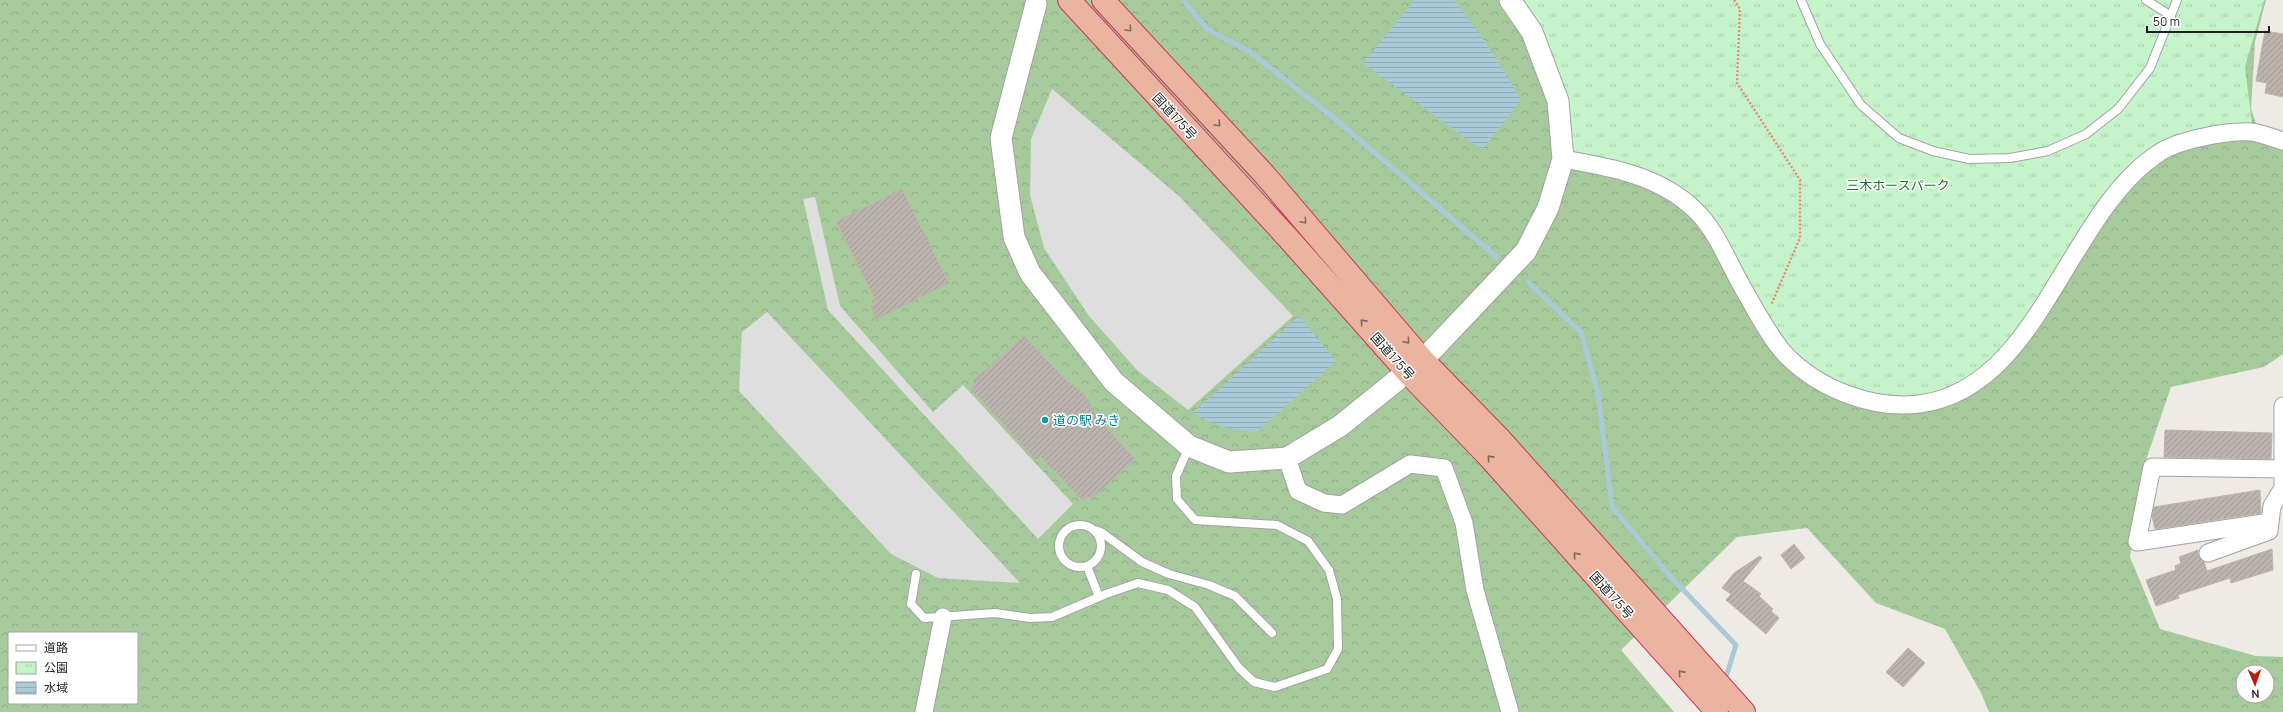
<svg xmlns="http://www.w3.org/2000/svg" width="2283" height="712" font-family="Manrope,'Noto Sans JP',sans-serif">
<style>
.forest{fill:url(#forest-crowns);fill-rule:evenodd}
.park{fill:url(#park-tufts)}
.parking{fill:#dedede}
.water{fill:url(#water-rules)}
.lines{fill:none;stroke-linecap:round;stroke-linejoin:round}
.stream{stroke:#a9cad8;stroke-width:5}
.building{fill:url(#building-hatch);stroke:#beb3a8}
.service-casing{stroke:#a2a2a2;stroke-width:10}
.minor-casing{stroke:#a2a2a2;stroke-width:19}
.tertiary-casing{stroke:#a2a2a2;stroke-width:23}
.trunk-casing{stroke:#ca335e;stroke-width:24}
.path{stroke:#ee8976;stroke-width:2.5;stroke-dasharray:2 2;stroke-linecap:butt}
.service{stroke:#fff;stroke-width:8}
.minor{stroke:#fff;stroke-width:17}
.tertiary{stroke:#fff;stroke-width:21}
.trunk{stroke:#eab4a0;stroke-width:22}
.oneway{stroke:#84695f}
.culture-dot{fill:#0f9aa8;stroke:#fff;stroke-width:1.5}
.labels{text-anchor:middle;stroke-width:3;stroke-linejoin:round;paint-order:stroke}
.street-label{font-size:13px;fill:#1e1e1e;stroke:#fff}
.park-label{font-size:13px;fill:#157322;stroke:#fff}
.culture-label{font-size:13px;fill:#0d838f;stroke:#fff;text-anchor:start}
</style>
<defs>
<pattern id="forest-crowns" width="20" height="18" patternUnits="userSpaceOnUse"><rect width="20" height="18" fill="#a7ca9d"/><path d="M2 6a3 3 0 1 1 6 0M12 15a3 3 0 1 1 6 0" fill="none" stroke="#8fad87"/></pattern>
<pattern id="park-tufts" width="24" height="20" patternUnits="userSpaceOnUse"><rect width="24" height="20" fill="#c5f4cb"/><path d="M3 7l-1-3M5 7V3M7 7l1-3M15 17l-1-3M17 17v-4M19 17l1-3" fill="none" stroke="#a9d1ae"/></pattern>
<pattern id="water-rules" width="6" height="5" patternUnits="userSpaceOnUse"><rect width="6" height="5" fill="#a9cad8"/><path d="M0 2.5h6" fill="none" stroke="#91adb9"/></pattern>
<pattern id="building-hatch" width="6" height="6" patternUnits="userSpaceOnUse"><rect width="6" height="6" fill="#bbb4ae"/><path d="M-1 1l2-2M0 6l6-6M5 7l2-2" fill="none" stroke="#a09a95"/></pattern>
</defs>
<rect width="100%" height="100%" fill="#eeebe5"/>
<!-- forest -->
<path class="forest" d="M0 0H2266L2255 42 2251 109 2263 143 2283 150V354L2264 367 2171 387 2146 460 2130 557 2160 629 2256 656 2283 657V712H1989L1981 693 1945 629 1876 603 1807 528 1737 537 1621 650 1674 712H0ZM9 633H137V703H9ZM2243 672H2267V696H2243Z"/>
<!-- park -->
<path class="park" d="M1510 0H2264L2245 67 2253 132H2224L2133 172 2015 346 1957 393 1920 404 1850 397 1785 354 1695 209 1653 182 1563 159 1558 101Z"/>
<!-- parking -->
<path class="parking" d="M1052 89 1179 196 1293 316 1188 410 1137 370 1089 316 1044 248 1030 195 1031 139Z
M815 197 840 306 933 412 963 385 1073 504 1038 539 828 310 803 199Z
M767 312 1020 583 938 578 891 554 739 391 742 332Z"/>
<!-- water -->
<path class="water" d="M1415 0H1454C1479 32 1501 64 1521 100L1482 150 1363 63Z
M1299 316 1336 361 1257 432C1230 430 1216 426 1193 413Z"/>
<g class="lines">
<!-- stream -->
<path class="stream" d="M1183 0 1207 29 1250 52 1334 118 1497 257
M1528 282 1581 332 1598 393 1612 507 1670 576 1736 645 1725 680"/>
</g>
<!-- building -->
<path class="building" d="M2265 31 2283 34V97L2265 93 2267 83 2256 81Z
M902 189 949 283 877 319 870 306 877 303 836 222Z
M1024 336 1066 380 1080 390 1086 397 1097 418 1135 459 1091 499 1088 496 1083 501 1040 456 1036 460 972 390 974 380Z
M2165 430 2272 433 2271 459 2164 457Z
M2260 490 2261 513 2155 529 2152 516 2154 507Z
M1794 544 1805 558 1791 569 1781 555Z
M2272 549 2273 570 2231 583 2230 578 2178 595 2179 598 2156 606 2146 580 2176 570 2175 566 2181 563 2179 557 2198 550 2199 557 2204 562 2207 571Z
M1760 556 1762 558 1743 581 1761 594 1759 596 1773 609 1771 611 1779 618 1766 634 1726 600 1731 594 1722 588 1734 573Z
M1908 648 1925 663 1903 687 1886 672Z"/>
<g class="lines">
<defs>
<path id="service" d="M1801 0 1820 44 1861 105 1899 138 1933 151 1969 159 2010 158 2048 151 2086 134 2118 109 2150 68 2177 0
M2146 0 2171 16
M1059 546a21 21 0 1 1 42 0a21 21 0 1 1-42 0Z
M1095 530 1101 532 1142 562 1169 574 1209 585 1235 596 1272 633
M1087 566 1099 597
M916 574 911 604 924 618 995 613 1030 618 1052 617 1106 594 1138 583 1168 590 1195 607 1239 668 1254 682 1275 687 1327 669 1338 649 1337 599 1329 570 1308 541 1277 525 1195 520 1177 499 1176 476 1189 447"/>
<path id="minor" d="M1563 159C1609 167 1658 175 1694 209 1714 227 1726 257 1739 281 1751 302 1769 337 1785 354 1817 388 1872 410 1919 404 2040 389 2066 213 2159 153 2170 145 2186 141 2199 138 2217 134 2233 131 2251 132 2261 133 2273 138 2283 141
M1287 458 1298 491 1324 503 1342 505 1410 464 1444 468 1464 523 1475 590 1510 712
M2270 522 2137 542 2152 467 2282 469
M2208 553 2269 531 2272 506 2283 488V406
M924 712 943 617"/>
<path id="tertiary" d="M1036 4 1001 138 1014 237 1030 273 1114 382 1189 446 1229 462 1287 458 1340 426 1407 372
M1423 360 1526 251 1548 208 1563 159 1558 101 1532 32 1510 0"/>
<path id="trunk" d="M1069 0 1288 238 1407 372 1487 455 1717 712
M1103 0 1264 174 1423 360 1501 440 1744 712"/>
</defs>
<!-- service casing -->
<use href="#service" class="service-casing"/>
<!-- minor casing -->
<use href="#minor" class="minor-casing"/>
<!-- tertiary casing -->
<use href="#tertiary" class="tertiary-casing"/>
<!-- trunk casing -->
<use href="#trunk" class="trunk-casing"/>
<!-- path -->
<path class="path" d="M1734 0 1740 9 1737 83 1800 180V238L1771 305"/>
<!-- service -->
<use href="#service" class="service"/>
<!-- minor -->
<use href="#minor" class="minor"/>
<!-- tertiary -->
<use href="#tertiary" class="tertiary"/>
<!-- trunk -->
<use href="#trunk" class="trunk"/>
</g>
<!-- one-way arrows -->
<defs><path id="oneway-chevron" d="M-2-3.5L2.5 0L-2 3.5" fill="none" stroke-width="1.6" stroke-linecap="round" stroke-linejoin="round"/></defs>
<g class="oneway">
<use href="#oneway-chevron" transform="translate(1129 29) rotate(47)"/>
<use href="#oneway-chevron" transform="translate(1218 124) rotate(47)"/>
<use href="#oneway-chevron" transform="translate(1304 221) rotate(49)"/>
<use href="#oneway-chevron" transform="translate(1363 322) rotate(-132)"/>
<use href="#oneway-chevron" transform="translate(1407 341) rotate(49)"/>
<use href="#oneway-chevron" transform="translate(1490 458) rotate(-132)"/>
<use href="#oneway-chevron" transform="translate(1576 555) rotate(-132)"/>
<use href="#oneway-chevron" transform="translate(1681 673) rotate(-132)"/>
</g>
<!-- markers -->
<circle class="culture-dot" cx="1045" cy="420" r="4"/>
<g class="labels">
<!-- street labels -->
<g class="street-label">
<text transform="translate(1175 116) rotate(47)" y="5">国道175号</text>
<text transform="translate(1393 356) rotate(48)" y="5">国道175号</text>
<text transform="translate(1612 595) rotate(48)" y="5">国道175号</text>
</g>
<!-- park labels -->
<g class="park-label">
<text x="1898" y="190">三木ホースパーク</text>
</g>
<!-- culture labels -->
<g class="culture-label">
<text x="1053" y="425">道の駅 みき</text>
</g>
</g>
<!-- legend -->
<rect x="8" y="632" width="130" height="72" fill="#ffffff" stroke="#a5a5a5"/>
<rect x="16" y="645" width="20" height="6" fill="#ffffff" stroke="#a5a5a5"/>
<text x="44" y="652" font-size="12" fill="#1e1e1e">道路</text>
<rect x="16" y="662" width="20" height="12" fill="url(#park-tufts)" stroke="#a5a5a5"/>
<text x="44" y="672" font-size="12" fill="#1e1e1e">公園</text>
<rect x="16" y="682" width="20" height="12" fill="url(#water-rules)" stroke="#a5a5a5"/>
<text x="44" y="692" font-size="12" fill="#1e1e1e">水域</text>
<!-- north arrow -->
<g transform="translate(2255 684) rotate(178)"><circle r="19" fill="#ffffff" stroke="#a5a5a5"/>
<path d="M0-3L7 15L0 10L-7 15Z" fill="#ba1b11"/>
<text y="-6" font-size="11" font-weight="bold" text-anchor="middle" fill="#1e1e1e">N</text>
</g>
<!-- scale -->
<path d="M2147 26v6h122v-6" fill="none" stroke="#1e1e1e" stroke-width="2"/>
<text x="2153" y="26" font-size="12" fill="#1e1e1e" stroke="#ffffff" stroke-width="3" paint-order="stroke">50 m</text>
</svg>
